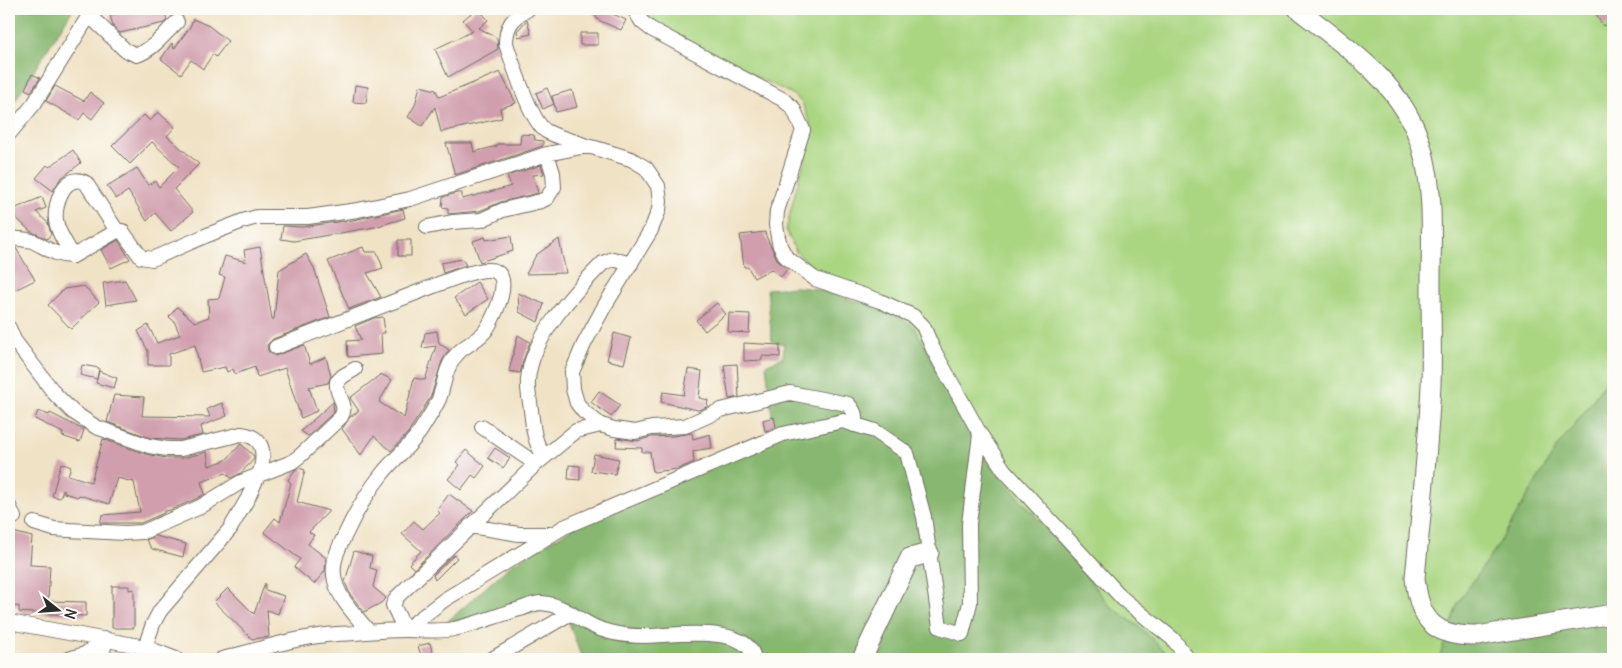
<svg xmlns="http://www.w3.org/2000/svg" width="1622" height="668" font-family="Delius,sans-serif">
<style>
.green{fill:#aad682;stroke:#6a8056}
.forest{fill:#87b770;stroke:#59714e}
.building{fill:#d09ead}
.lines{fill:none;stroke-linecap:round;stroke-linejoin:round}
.street-casing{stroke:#706b61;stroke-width:16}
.secondary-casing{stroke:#706b61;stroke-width:21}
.street{stroke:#fff;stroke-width:14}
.secondary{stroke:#fff;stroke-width:19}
</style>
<rect width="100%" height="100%" fill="#fdfcf7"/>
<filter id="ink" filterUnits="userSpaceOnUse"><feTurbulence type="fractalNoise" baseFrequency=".02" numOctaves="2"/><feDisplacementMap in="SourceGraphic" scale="10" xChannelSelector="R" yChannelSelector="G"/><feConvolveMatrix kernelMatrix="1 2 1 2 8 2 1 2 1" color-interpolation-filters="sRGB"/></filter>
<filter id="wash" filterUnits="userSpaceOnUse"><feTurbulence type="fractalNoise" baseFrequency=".0096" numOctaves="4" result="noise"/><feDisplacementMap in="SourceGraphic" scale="20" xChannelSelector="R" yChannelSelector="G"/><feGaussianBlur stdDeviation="1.12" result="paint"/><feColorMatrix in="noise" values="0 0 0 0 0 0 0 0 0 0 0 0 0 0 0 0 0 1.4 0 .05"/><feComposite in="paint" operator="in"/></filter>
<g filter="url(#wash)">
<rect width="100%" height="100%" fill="#f0e2c5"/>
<!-- green -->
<path class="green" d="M643 9H1613V371L1586 410 1557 447 1497 547 1458 603 1439 659H1172L1142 629 1109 605 1062 546 987 462 939 380 927 349 894 314 869 305 817 272 796 252 786 230 796 189 808 149 812 128 802 103 792 94 714 56 651 19Z"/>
<!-- forest -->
<path class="forest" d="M9 9H73L9 110Z
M795 287 817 289 869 305 894 314 914 327 927 349 939 380 987 462 1062 546 1109 605 1142 629 1172 659H582L564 609 448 621 512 564 598 513 774 431 766 365 783 357 784 344 772 341 767 289Z
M1613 371V659H1439L1458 603 1497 547 1557 447 1586 410Z"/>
<g id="blocks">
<!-- building -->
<path class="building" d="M138 9H164L167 20 164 23 120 33 113 26 110 15Z
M476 9H479L488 20 479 28 497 38 498 49 448 77 435 49 473 31 463 20Z
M591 9H602L626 20 621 30 598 20Z
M1593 9H1606L1613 20 1603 26Z
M193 19 209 26 228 41 216 57 213 54 203 69 191 60 181 74 161 59 172 43 174 49 190 27Z
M527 20 531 34 518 37 517 31Z
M580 33H598V45H580Z
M500 72 516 103 500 108 502 118 441 132 435 107 422 126 408 117 415 105 420 86 436 90 439 97Z
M32 74 40 78 31 92 25 89Z
M355 85 368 87 366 103 353 102Z
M55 86 84 101 90 92 104 103 92 119 84 113 79 120 46 101Z
M547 88 554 104 543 109 536 93Z
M572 90 577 107 556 112 552 96Z
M158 112 175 127 167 136 199 164 174 189 193 212 171 231 155 213 147 221 128 191 116 199 107 186 137 168 148 185 155 181 159 187 179 167 152 142 130 164 112 146 144 115 150 121Z
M521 134 534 135 535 140 543 141V146L455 175 446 143H472L474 152 497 146V144H520Z
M73 150 81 163 60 179 53 191 36 178 47 165 49 167Z
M541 165 544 174 533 175 538 193 501 202 479 211 448 214V208L442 207 443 197 456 193H462V199L501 189 511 186 507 176Z
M42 197 46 208 36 212 48 223 51 234 47 239 30 231 9 211Z
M403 209 405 218 375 227 294 241 281 239 283 226 302 227 344 221V222Z
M765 232 766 236 778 261 787 269 781 277 771 269 754 278 748 267H744L740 235Z
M511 236 513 251 480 262 473 241 485 237 486 240Z
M559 239 566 273 526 274 536 255Z
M118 240 130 259 111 268 101 250Z
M398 240H411V256H398Z
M260 247 272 319H274L279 270 306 254 314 268 330 317 273 339 267 345 268 351 275 356 304 345 310 364 326 357 331 376 328 383 309 387 317 411 301 418 285 368 257 377 255 367 235 374 233 369 227 372 225 367 201 372 195 345 169 354V365H148V351L138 331 148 325 157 343 180 335 174 321 169 317 177 307 195 322 209 317 208 299 219 298 225 277 219 275 225 256 246 262 244 250Z
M363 247 365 252H377L383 268 367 273 381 297 349 309 328 261Z
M16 248 35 280 15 290 9 279V252Z
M462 259 466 265 443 273 441 263Z
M125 280 136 300 106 305 103 283Z
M477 282 488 299 466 314 454 298Z
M84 286 99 302 71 329 48 305 64 289Z
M518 293 544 304 538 322 519 312Z
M717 303 726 314 705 331 696 320Z
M729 313 750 314 749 333 728 332Z
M383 317 385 333H381L382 354 348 357 347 341 361 340 355 326 374 318Z
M437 331 439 343 449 350 442 361 431 396 422 411 408 433 391 451 374 436 361 455 342 429 350 417 359 411 350 398 381 374 392 380 379 402 404 418 414 378 425 380 436 346 422 348 425 333Z
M614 333 631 338 624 364 607 360Z
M518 335 530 342 523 361 520 373 509 371Z
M744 343 780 345V357L762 356V360L744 361Z
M737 364 739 397 729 399 724 365Z
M82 365 99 368 97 379 80 375Z
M688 369 702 371 699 398 708 400 707 407 698 410 661 402 663 392 684 395Z
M99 371 117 378 114 388 96 383Z
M599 391 620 405 611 417 591 402Z
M114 395 144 397 142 416 210 417 207 409 222 403 227 416 201 426 203 435 180 440 151 438 107 422Z
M333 402 334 412 308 436 301 431Z
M38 411 49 415 50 413 84 430 80 442 62 436 63 433 35 419Z
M774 417 776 427 765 431 763 420Z
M692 433 693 439 710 434 712 448 693 451 694 462 678 469 653 472 650 452H642V448L616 447 617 438 637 441 651 437 673 436Z
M103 439 146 454 166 458H183L207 452 209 466 226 460 241 444 254 456V459L241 473 231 478 226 473 201 482 205 494 196 499 170 510 164 511V513L141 523H100L102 515 140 512 134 482 117 478 109 504 79 495 78 497 64 493 65 490H63L60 498 52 496 61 463 71 467 68 475 91 482Z
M495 448 510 458 503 468 488 458Z
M466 450 485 466 476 478 472 475 461 490 448 479 460 465 456 462Z
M594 454 619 459 615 474 591 471Z
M569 465 580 466V480L568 479Z
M299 468 305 470 297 502 329 511 309 532 314 535 308 544 326 558 325 571 314 584 294 567 300 559 264 532 275 518 280 522 291 483 288 480 295 470Z
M449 494 473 511 414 569 409 564 421 551 402 534 414 521 423 529 440 513 437 510Z
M9 531 32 537 30 565 50 566 48 601 86 602V616L19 612V606L9 607Z
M156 536 186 544 183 557 152 549 146 540Z
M354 551 372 556 370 568 377 570 373 587 386 598 381 603 364 612 350 594 345 582Z
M454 555 457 558 435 580 433 575Z
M265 583V590L284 596 278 614 267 610 269 637 252 639 214 602 228 588 254 614Z
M112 586H129V590L134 589V628H112Z
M430 643 434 659H422L418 646Z"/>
</g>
</g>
<g filter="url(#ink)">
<use href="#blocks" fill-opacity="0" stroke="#706b61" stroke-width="1"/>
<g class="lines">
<defs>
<path id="street" d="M528 9C512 19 506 25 506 44 513 63 530 121 546 131 558 138 573 140 586 146
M634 9 642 22 651 29 782 99 793 108 803 130 777 211 776 225 778 237 780 246 786 257 815 279 880 301 913 316 923 326 933 349 980 434 1004 470 1123 599 1173 639 1188 659
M89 15 125 50 137 55C154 49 164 34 177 22
M9 134 34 104 93 9
M427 227 452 222 481 220 503 210 541 201 547 198 554 187 553 173 547 154
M9 238C17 239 25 239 32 241 46 247 57 257 73 256L117 231H122L141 257 152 259 205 236 243 221 257 217H308L358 210 410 199 547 154 586 146 595 148 631 159 646 168 658 186 660 201 659 210 651 230 604 307 584 344 572 372 573 389 577 403 584 412 601 425 614 429 635 432 652 428 685 426 721 410 790 393 848 404C854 410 857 417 854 425
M73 256C67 245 57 232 56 220 54 203 65 171 86 183L117 231
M9 328 14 340 55 394 73 412 96 427 149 446 167 449H181L241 434C262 436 265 450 261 469L248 498 230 529 160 611 153 624 145 647
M276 347C324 328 372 310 421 291 437 285 473 269 489 270 517 271 494 318 486 330 479 340 465 345 457 354 445 367 445 383 439 399 435 408 429 417 424 425 414 444 395 457 382 474 367 493 355 513 345 535 339 547 332 561 334 575 336 597 356 615 369 632
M601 425 576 431 536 464 397 597 393 605 405 630 444 600 564 527 783 434 843 421 875 431 907 453 924 517 940 627 962 634 970 603 969 524 980 434
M482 427 536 464
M545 457C534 443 533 428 531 410 530 400 527 390 528 380 531 338 574 292 603 263L613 259 631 264
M9 506 14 517H9
M34 523 54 529 68 530 125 533 143 532 200 507 241 482 292 462 301 455 341 417C349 403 335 396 337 382L343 376 355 369
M470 526 519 534H551
M9 622 145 647 176 659
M69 659 85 654 106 639
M101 659 106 639
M222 659C260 649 297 637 337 634 359 633 382 630 405 630 421 630 438 632 454 629 476 624 498 615 520 609 526 607 534 603 541 603 561 604 573 616 589 624 605 633 626 636 644 636 670 636 749 623 754 659
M492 659 571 613"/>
<path id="secondary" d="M1298 9C1341 43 1392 76 1415 129 1436 178 1431 231 1431 283 1431 317 1432 351 1431 385 1428 449 1421 514 1415 578 1419 619 1433 637 1477 636L1613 614
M862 659 910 558 929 553"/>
</defs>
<!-- street casing -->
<use href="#street" class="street-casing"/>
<!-- secondary casing -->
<use href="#secondary" class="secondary-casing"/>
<!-- street -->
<use href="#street" class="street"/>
<!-- secondary -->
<use href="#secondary" class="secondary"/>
</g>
</g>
<!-- margin -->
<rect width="1622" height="668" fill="none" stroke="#fdfcf7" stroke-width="30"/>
<!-- north arrow -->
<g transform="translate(58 610) rotate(107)" stroke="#fdfcf7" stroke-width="4" paint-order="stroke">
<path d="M0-4L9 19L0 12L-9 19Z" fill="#2b2b2b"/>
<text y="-8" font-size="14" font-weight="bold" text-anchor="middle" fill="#2b2b2b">N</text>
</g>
</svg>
